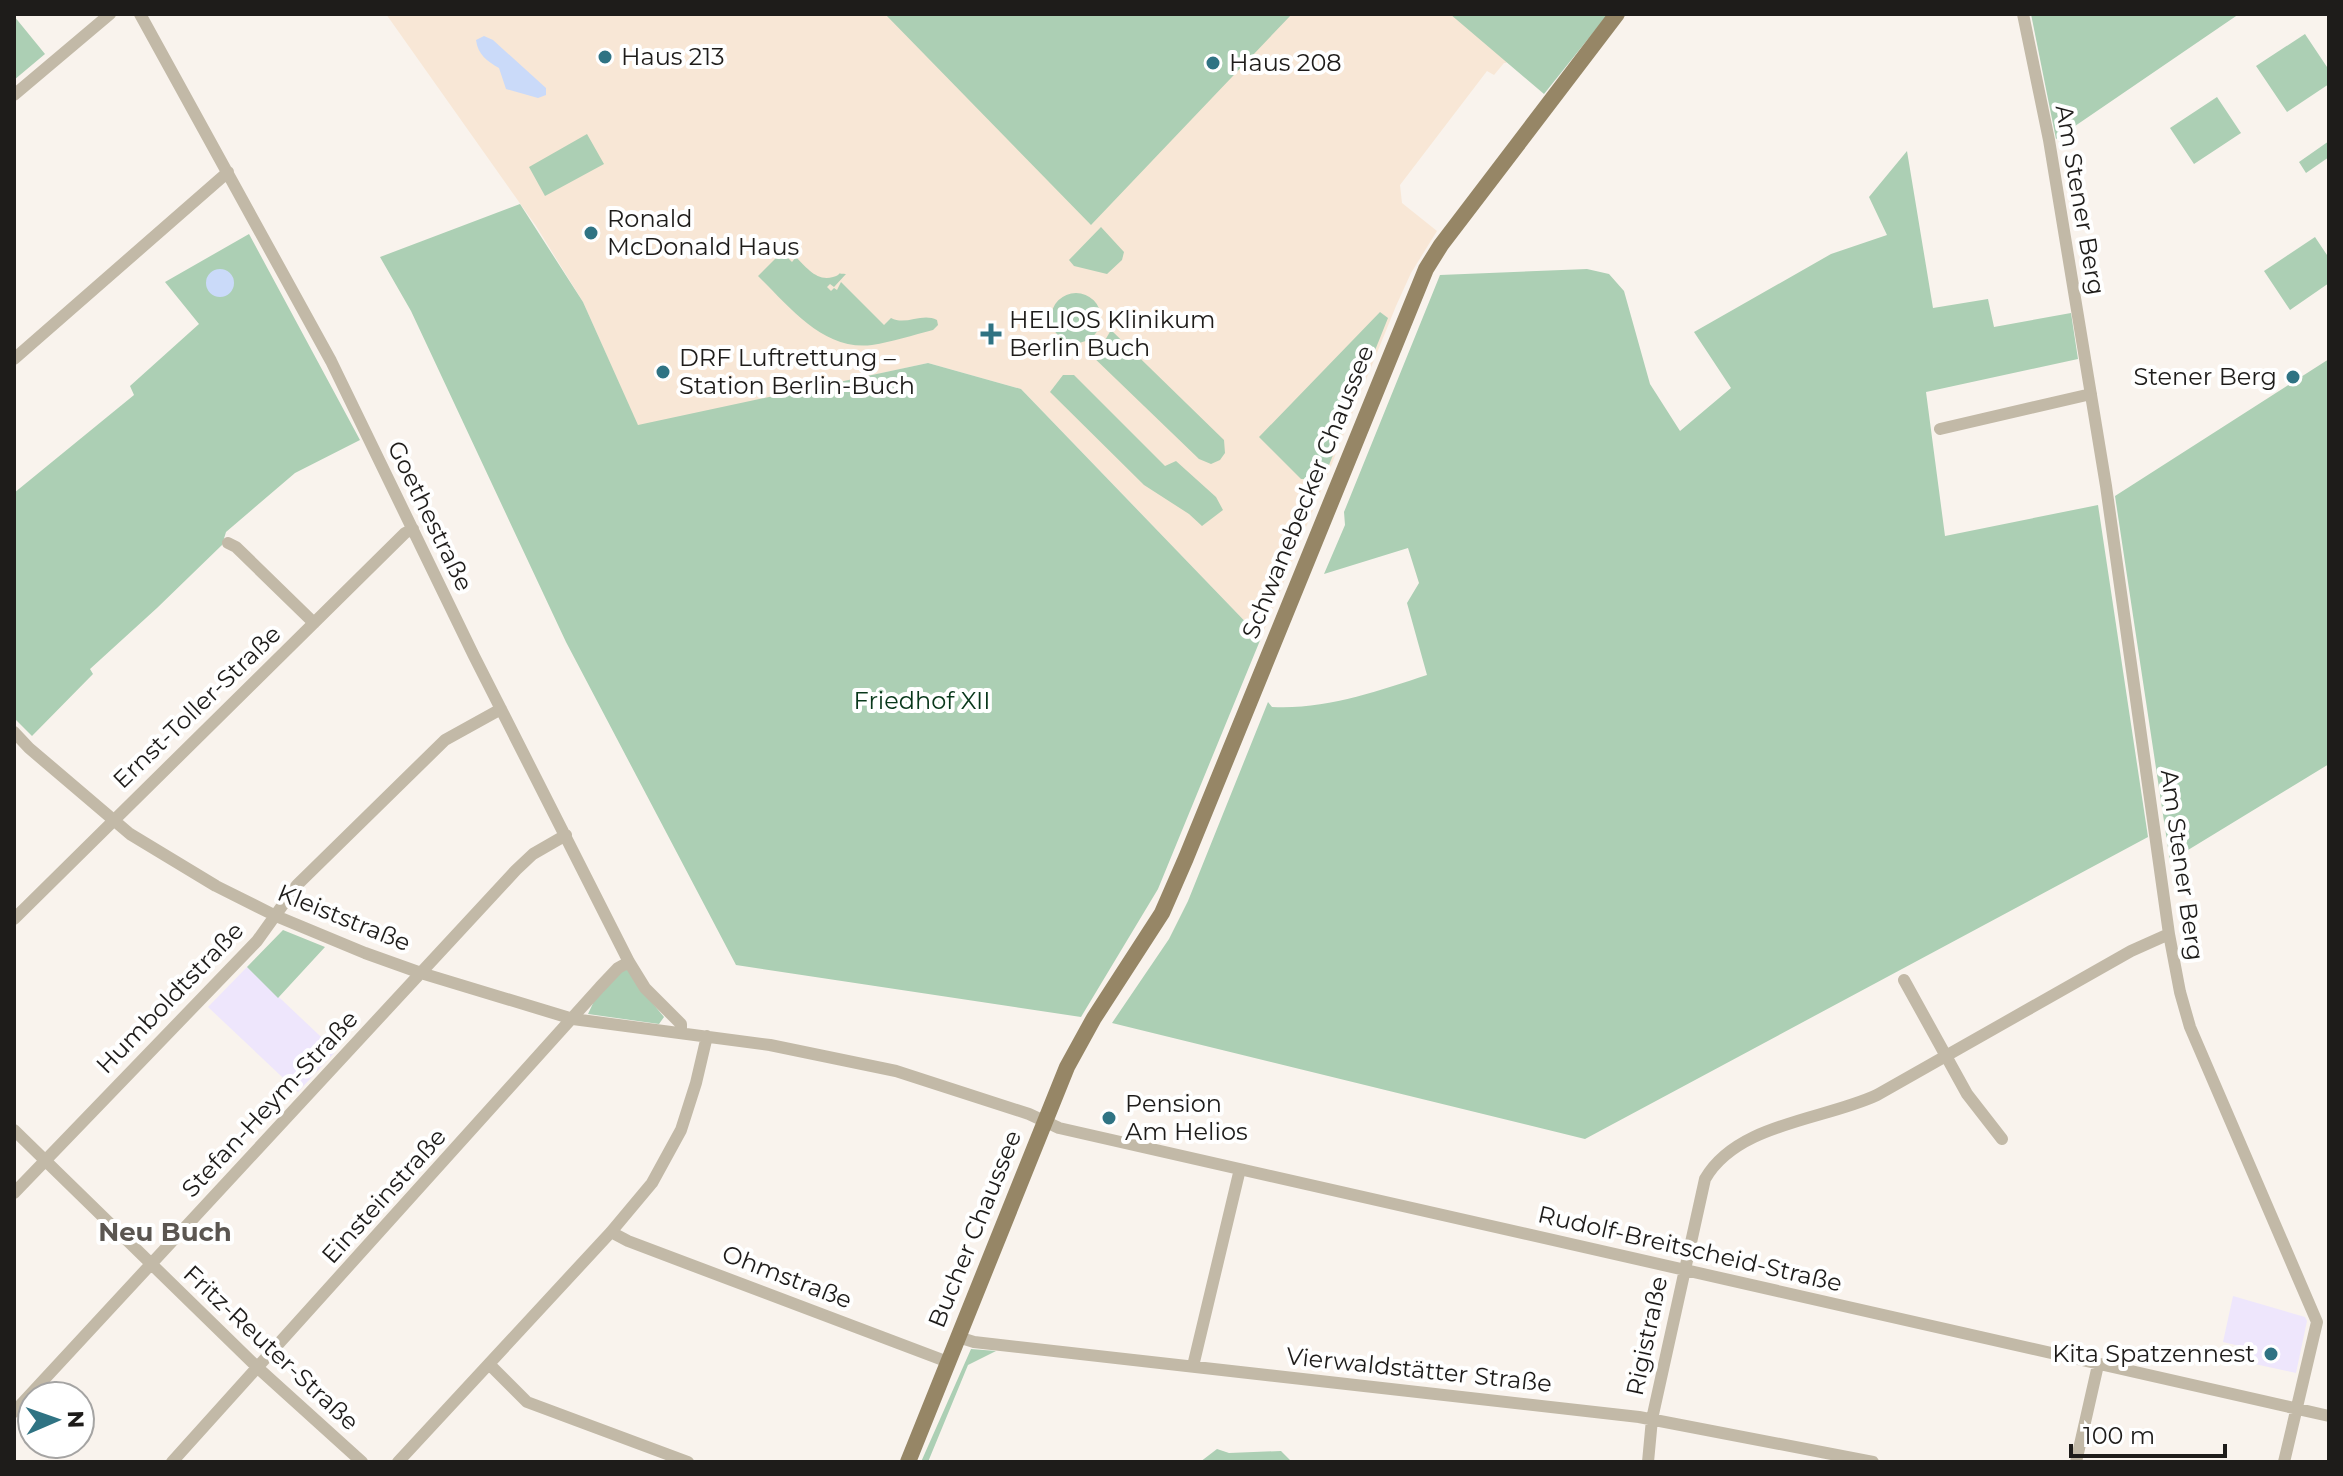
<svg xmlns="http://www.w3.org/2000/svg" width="2343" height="1476" font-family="Montserrat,sans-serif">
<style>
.education{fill:#eee6fc}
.medical{fill:#f8e7d6}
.green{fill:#accfb4}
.water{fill:#cadaf9}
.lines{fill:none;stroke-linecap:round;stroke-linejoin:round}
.minor{stroke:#c2b9a7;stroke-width:12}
.major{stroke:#968666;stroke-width:16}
.poi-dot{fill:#2f7383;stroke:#fff;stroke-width:3}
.labels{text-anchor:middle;stroke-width:8;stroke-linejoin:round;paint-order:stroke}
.poi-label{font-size:24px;fill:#1e1c1a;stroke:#fff;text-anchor:start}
.street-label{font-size:24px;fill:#1e1c1a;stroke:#fff}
.park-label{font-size:24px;fill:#08371a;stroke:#fff}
.neighbourhood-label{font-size:26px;font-weight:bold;fill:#5b5651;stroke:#fff}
</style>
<rect width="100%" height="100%" fill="#f9f3ed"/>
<!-- education -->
<path class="education" d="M247 967 336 1051 298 1092 208 1007Z
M2233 1296 2305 1317 2307 1321 2296 1373 2250 1363 2252 1349 2223 1342Z"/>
<!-- medical -->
<path class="medical" d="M386 14H1544L1506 63H1504L1494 75 1487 71 1400 185 1402 203 1437 231 1411 273 1396 306 1261 638 1021 389 928 363 638 426 583 302 536 226Z"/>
<!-- green -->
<path class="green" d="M885 14H1292L1091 225Z
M1450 14H1608L1544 94Z
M2031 14H2239L2056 139Z
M14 16 45 54 14 80Z
M2305 34 2329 70V84L2287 112 2256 66Z
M2217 97 2241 133 2194 164 2170 128Z
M587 134 604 164 545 196 529 167Z
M2329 141V157L2306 173 2299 162Z
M1907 151 1933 308 1988 299 1994 327 2071 313 2078 359 1926 392 1945 536 2098 505 2148 837 1585 1139 1112 1023 1169 939 1188 901 1268 702 1272 707C1325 710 1378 691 1427 675L1407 603 1419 583 1408 548 1324 574 1345 525 1344 512 1440 275 1587 269 1609 274 1624 291 1650 384 1680 431 1731 388 1694 332 1831 254 1887 235 1869 197Z
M520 204 583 302 638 425 928 363 1021 389 1261 638 1158 889 1081 1017 736 965 566 642 411 311 380 257Z
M1101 227 1124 252 1122 260 1107 274 1074 266 1069 260Z
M249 234 360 440 295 473 226 532 222 545 157 608 90 669 93 674 32 736 14 718V493L134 395 130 386 199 324 165 282Z
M2315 237 2329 258V283L2290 310 2264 271Z
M782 252 792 262 796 257C806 267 817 282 833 277 845 273 833 273 846 274L834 287 830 284 827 287 831 291 834 288 837 290 841 282 884 325 891 318C906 326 922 312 937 320L938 325 933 330C913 335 892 342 872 345 823 351 789 306 758 276Z
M1051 318a25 25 0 1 1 50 0a25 25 0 1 1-50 0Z
M1380 312 1388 318 1325 475 1322 479H1301L1259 437Z
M1111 330 1224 440 1225 453 1220 460 1211 464 1199 459 1089 353 1104 342Z
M2329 359V764L2170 861 2115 496Z
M1063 375H1074L1165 466 1176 461 1216 497 1223 510 1202 526 1189 514 1144 485 1050 392Z
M283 930 325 947 278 998 247 967Z
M627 965 640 988 664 1017 659 1024 588 1014 595 999Z
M971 1349 996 1351 968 1365 928 1462H921Z
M1217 1449 1229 1453 1281 1451 1292 1462H1200Z"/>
<!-- water -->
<path class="water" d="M484 36 493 40 546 88V95L538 98 506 89 499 68C487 61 478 55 476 40Z
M206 283a14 14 0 1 1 28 0a14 14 0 1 1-28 0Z"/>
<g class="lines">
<!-- minor -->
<path class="minor" d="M140 14 331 361 474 656 629 962 645 988 681 1024V1033
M2023 14 2049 140 2106 486 2169 934 2180 992 2190 1027 2317 1322 2284 1462
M14 95 110 14
M14 359 228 172
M1940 429 2091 394
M228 543 236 547 314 623
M14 732 29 748 130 834 216 886 276 916 365 953 421 973 573 1019 770 1045 896 1071 1029 1114 1059 1128 2329 1416
M14 919 405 533 413 529
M1904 980 1967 1094 2002 1139
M14 1130 258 1368 362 1462
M14 1193 257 941 297 885 445 740 501 709
M611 1232 628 1241 948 1362
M958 1337 974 1342 1639 1417 1873 1462
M489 1364 527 1402 688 1462
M1193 1366 1240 1169
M14 1412 516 870 533 854 566 835
M172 1462 600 987 618 968 629 962
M398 1462 611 1232 652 1183 681 1130 696 1083 707 1036
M1648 1462 1652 1419 1705 1179C1737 1123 1824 1120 1877 1095L2131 951 2169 934
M2076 1462 2098 1365"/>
<!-- major -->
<path class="major" d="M908 1462 1067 1067 1094 1018 1162 913 1186 858 1426 269 1441 245 1617 14"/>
</g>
<!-- markers -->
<g class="poi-dot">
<circle cx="605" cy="57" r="8"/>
<circle cx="1213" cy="63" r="8"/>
<circle cx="591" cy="233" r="8"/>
<path d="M987 322h8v8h8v8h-8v8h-8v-8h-8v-8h8z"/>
<circle cx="663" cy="372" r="8"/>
<circle cx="2293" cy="377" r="8"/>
<circle cx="1109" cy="1118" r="8"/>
<circle cx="2271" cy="1354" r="8"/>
</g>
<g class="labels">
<!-- poi labels -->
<g class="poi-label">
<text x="621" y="65">Haus 213</text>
<text x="1229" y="71">Haus 208</text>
<text x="607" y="227">Ronald<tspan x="607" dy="28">McDonald Haus</tspan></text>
<text x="1009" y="328">HELIOS Klinikum<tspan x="1009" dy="28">Berlin Buch</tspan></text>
<text x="679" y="366">DRF Luftrettung –<tspan x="679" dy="28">Station Berlin-Buch</tspan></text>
<text x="2277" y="385" text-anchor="end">Stener Berg</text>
<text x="1125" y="1112">Pension<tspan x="1125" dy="28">Am Helios</tspan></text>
<text x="2255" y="1362" text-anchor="end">Kita Spatzennest</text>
</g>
<!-- street labels -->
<g class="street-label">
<text transform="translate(2080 200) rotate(80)" y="8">Am Stener Berg</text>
<text transform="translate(1308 492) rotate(-68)" y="8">Schwanebecker Chaussee</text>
<text transform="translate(430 516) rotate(64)" y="8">Goethestraße</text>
<text transform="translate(197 707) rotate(-44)" y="8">Ernst-Toller-Straße</text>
<text transform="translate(2182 865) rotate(82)" y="8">Am Stener Berg</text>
<text transform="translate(344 918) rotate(22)" y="8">Kleiststraße</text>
<text transform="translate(170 998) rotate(-46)" y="8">Humboldtstraße</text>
<text transform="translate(270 1104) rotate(-47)" y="8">Stefan-Heym-Straße</text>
<text transform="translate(384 1196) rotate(-48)" y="8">Einsteinstraße</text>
<text transform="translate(975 1229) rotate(-68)" y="8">Bucher Chaussee</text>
<text transform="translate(1690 1249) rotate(13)" y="8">Rudolf-Breitscheid-Straße</text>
<text transform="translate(787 1277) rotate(21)" y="8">Ohmstraße</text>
<text transform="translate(1647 1336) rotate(-78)" y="8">Rigistraße</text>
<text transform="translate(271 1348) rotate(43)" y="8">Fritz-Reuter-Straße</text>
<text transform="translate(1419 1370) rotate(6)" y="8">Vierwaldstätter Straße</text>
</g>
<!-- park labels -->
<g class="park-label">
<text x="922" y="709">Friedhof XII</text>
</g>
<!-- neighbourhood labels -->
<g class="neighbourhood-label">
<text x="165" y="1241">Neu Buch</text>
</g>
</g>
<!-- border -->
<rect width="2343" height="1476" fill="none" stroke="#1e1c1a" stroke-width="32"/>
<!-- north arrow -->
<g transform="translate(56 1420) rotate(88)"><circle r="38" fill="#ffffff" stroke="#a5a4a3" stroke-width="2"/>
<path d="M0-6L14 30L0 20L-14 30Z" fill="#2f7383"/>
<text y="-12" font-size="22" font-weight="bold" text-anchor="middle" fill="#1e1c1a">N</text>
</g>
<!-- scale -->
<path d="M2071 1444v12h154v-12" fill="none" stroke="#1e1c1a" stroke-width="4"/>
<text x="2083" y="1444" font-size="24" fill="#1e1c1a" stroke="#ffffff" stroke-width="6" paint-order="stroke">100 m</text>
</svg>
